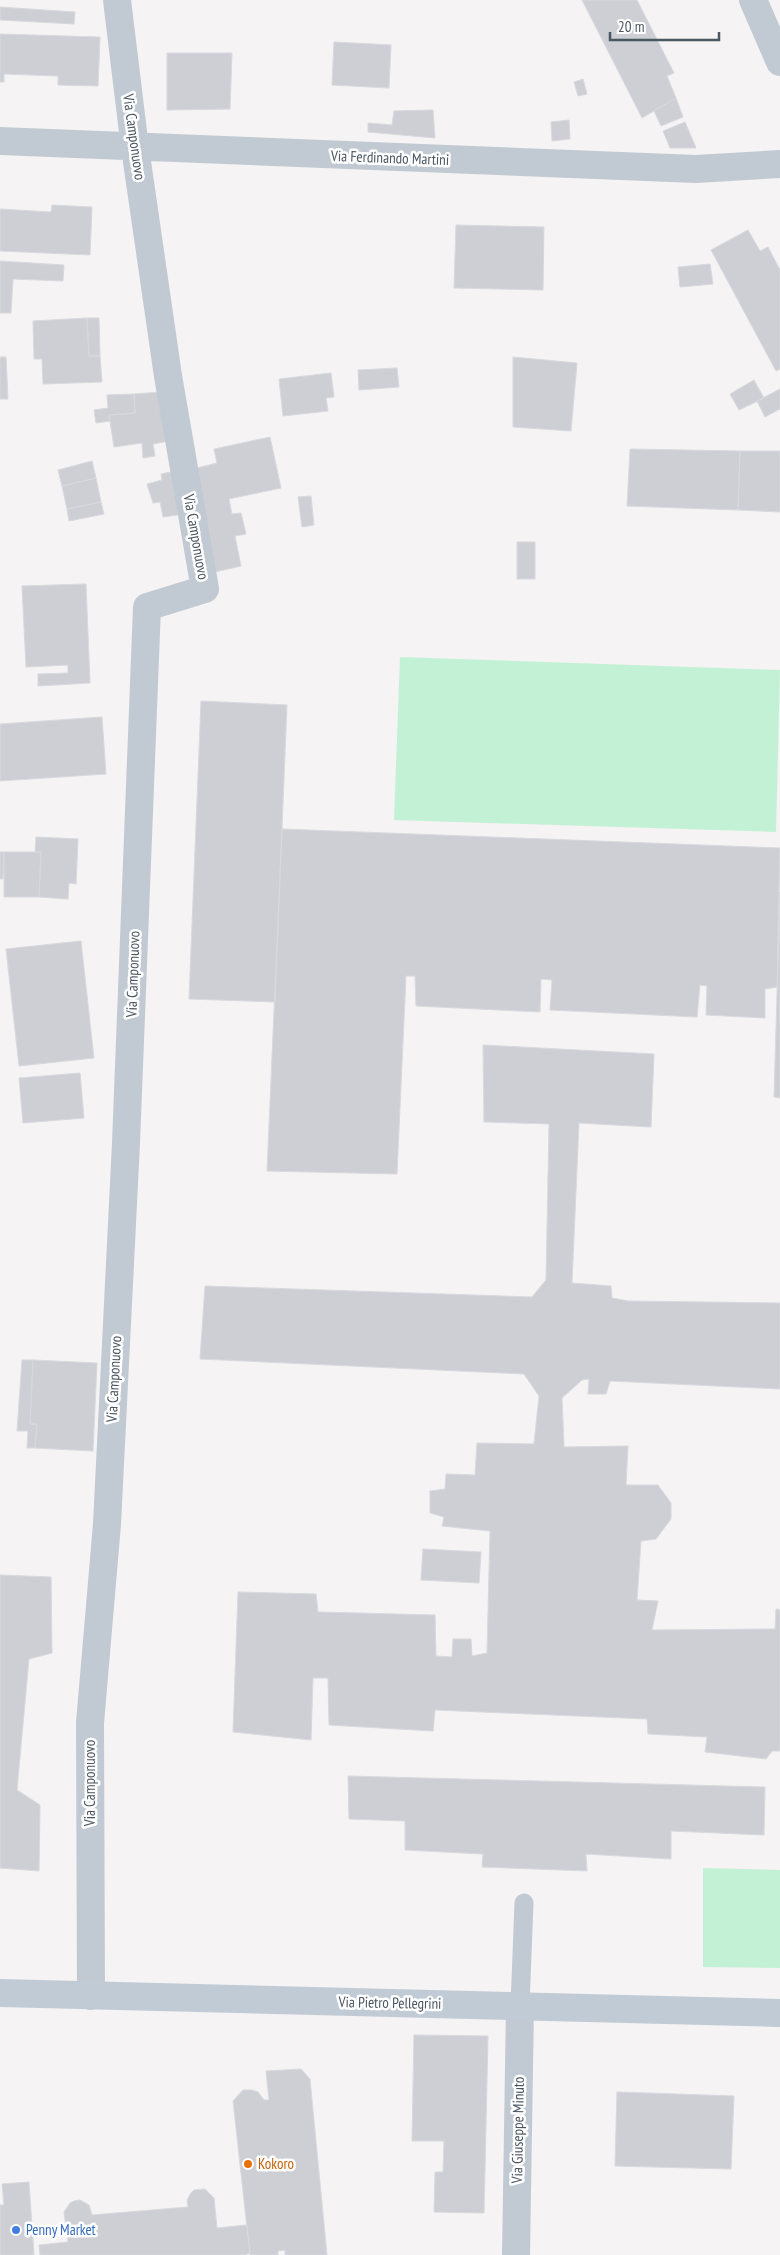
<svg xmlns="http://www.w3.org/2000/svg" width="780" height="2255" font-family="'PT Sans Narrow',sans-serif">
<style>
.green{fill:#c3f1d5}
.building{fill:#cdcfd5;stroke:#d7d9de}
.lines{fill:none;stroke-linecap:round;stroke-linejoin:round}
.lane{stroke:#c1cad2;stroke-width:19}
.street{stroke:#c1cad2;stroke-width:28}
.secondary{stroke:#c1cbd6;stroke-width:28}
.food-dot{fill:#e8710a;stroke:#fff;stroke-width:2}
.shop-dot{fill:#3f7fe0;stroke:#fff;stroke-width:2}
.labels{text-anchor:middle;stroke-width:5;stroke-linejoin:round;paint-order:stroke}
.street-label{font-size:15px;fill:#4a5661;stroke:#fff}
.food-label{font-size:15px;fill:#c56008;stroke:#fff;text-anchor:start}
.shop-label{font-size:15px;fill:#366cbe;stroke:#fff;text-anchor:start}
</style>
<rect width="100%" height="100%" fill="#f5f3f3"/>
<!-- green -->
<path class="green" d="M400 657 780 670 776 832 394 820Z
M703 1868 780 1870V1968L703 1967Z"/>
<!-- building -->
<path class="building" d="M582 0H637L674 73 667 76 676 98 642 118Z
M0 7 75 12 74 24 0 20Z
M0 34 100 37 98 86 58 85V76L4 74V82H0Z
M334 42 391 45 389 88 332 85Z
M167 53H232L230 109 167 110Z
M583 79 587 94 578 96 574 82Z
M676 98 683 117 661 126 654 111Z
M433 110 435 138 368 132V123L392 125 394 111Z
M569 120 570 139 552 141 551 122Z
M685 122 696 148H670L663 131Z
M52 205 92 207 90 255 0 251V209L51 212Z
M456 225 544 227 543 290 454 288Z
M748 230 760 251 768 247 780 270V369L776 371 711 250Z
M0 261 64 265 63 281 13 279 11 313H0Z
M710 264 713 284 680 287 678 267Z
M87 318 89 356H100L102 382 43 384 42 359H34L33 321Z
M87 318H99L100 356H89Z
M0 357H6L8 399H0Z
M513 357 577 363 571 431 513 427Z
M397 368 399 387 359 390 358 370Z
M331 373 334 397 326 398 328 411 283 416 279 379Z
M754 380 764 398 739 410 730 394Z
M780 389V409L765 417 757 401Z
M162 392 169 441 153 444 155 456 143 458 142 443 114 447 109 415 135 413 134 394Z
M134 394 135 413 109 415 110 421 96 423 94 410 108 408 107 395Z
M270 437 281 488 229 499 232 514 241 513 246 534 235 536 241 566 215 572 193 469 217 463 214 449Z
M630 449 740 451 738 510 627 506Z
M740 451H780V512L738 510Z
M92 461 96 478 62 486 58 470Z
M175 471 184 514 163 517 160 502 153 503 147 484 162 480 161 474Z
M96 478 101 502 67 509 62 486Z
M311 496 314 525 302 527 298 497Z
M101 502 104 514 69 521 67 509Z
M517 542H535V579H517Z
M86 584 90 683 38 686V674L68 673V665L26 667 22 586Z
M201 701 287 705 275 1002 189 999Z
M102 717 106 774 0 781V724Z
M282 829 780 848 777 987 765 989V1018L706 1015 707 986 700 985 697 1017 550 1010 552 980 541 979 540 1012 416 1006 415 976H406L397 1174 267 1171Z
M36 837 78 839 76 884 69 883 68 899 39 897 41 852H35Z
M0 852H4L3 879H0Z
M4 852H41L39 897H4Z
M780 892V1098L774 1097Z
M81 941 94 1058 19 1066 6 949Z
M483 1045 654 1054 651 1127 579 1123 572 1283 611 1286 612 1298 628 1301 780 1303V1389L610 1381 606 1394H588L589 1379 582 1380 562 1398 564 1447 628 1446 626 1485H658L671 1503V1519L656 1539 641 1541 637 1600 658 1601 652 1630 775 1629 776 1609 780 1610V1751H772L766 1759 705 1752 707 1737 648 1734 647 1719 435 1710 433 1731 329 1725 328 1678H313L311 1740 233 1732 238 1592 316 1594 318 1612 435 1615 436 1656 452 1657 453 1639H471L472 1656 487 1653 490 1531 442 1526 444 1517 430 1513V1491L445 1489 446 1474 475 1475 477 1443 534 1444 539 1396 524 1374 200 1359 205 1286 532 1297 546 1280 549 1124 484 1122Z
M80 1073 84 1118 23 1123 19 1078Z
M22 1360H33L30 1424H37L35 1448H27L28 1431H17Z
M33 1360 97 1363 93 1451 35 1448 37 1424H30Z
M423 1549 481 1552 479 1583 421 1580Z
M0 1575 51 1577 52 1653 29 1659 17 1790 40 1805 39 1871 0 1868Z
M348 1776 765 1787 764 1835 671 1831V1859L586 1854 587 1871 482 1867 483 1854 405 1850V1821L349 1819Z
M414 2035 488 2036 484 2213 434 2212 435 2172H443L444 2141H412Z
M301 2069 310 2079 327 2255H285V2250L278 2251V2255H250L233 2101 243 2090H252L258 2092 264 2100H269L266 2071Z
M617 2092 734 2096 731 2169 615 2166Z
M29 2182 34 2255H0V2205H4L2 2184Z
M205 2189 214 2198 217 2228 247 2225 250 2253 245 2255H40L39 2245 68 2242 64 2212 70 2203 74 2201 80 2200 89 2205 92 2215 188 2207 187 2200 191 2193 194 2190Z"/>
<g class="lines">
<!-- lane -->
<path class="lane" d="M520 2006 524 1903"/>
<!-- street -->
<path class="street" d="M753 0 780 62
M0 141 696 169 780 164
M91 1996 90 1723 107 1524 126 1143 147 607 205 589 168 376 135 148 117 0
M516 2255 520 2006"/>
<!-- secondary -->
<path class="secondary" d="M0 1993 780 2013"/>
</g>
<!-- markers -->
<circle class="food-dot" cx="248" cy="2164" r="5"/>
<circle class="shop-dot" cx="16" cy="2230" r="5"/>
<g class="labels">
<!-- street labels -->
<g class="street-label">
<text transform="translate(134 137) rotate(82)" y="5">Via Camponuovo</text>
<text transform="translate(390 158) rotate(2)" y="5">Via Ferdinando Martini</text>
<text transform="translate(196 537) rotate(80)" y="5">Via Camponuovo</text>
<text transform="translate(133 974) rotate(-88)" y="5">Via Camponuovo</text>
<text transform="translate(114 1379) rotate(-87)" y="5">Via Camponuovo</text>
<text transform="translate(90 1783) rotate(-90)" y="5">Via Camponuovo</text>
<text transform="translate(390 2003) rotate(1)" y="5">Via Pietro Pellegrini</text>
<text transform="translate(518 2130) rotate(-89)" y="5">Via Giuseppe Minuto</text>
</g>
<!-- food labels -->
<g class="food-label">
<text x="258" y="2169">Kokoro</text>
</g>
<!-- shop labels -->
<g class="shop-label">
<text x="26" y="2235">Penny Market</text>
</g>
</g>
<!-- scale -->
<path d="M610 32v8h109v-8" fill="none" stroke="#4a5661" stroke-width="2.5"/>
<text x="618" y="32" font-size="15" fill="#4a5661" stroke="#ffffff" stroke-width="4" paint-order="stroke">20 m</text>
</svg>
